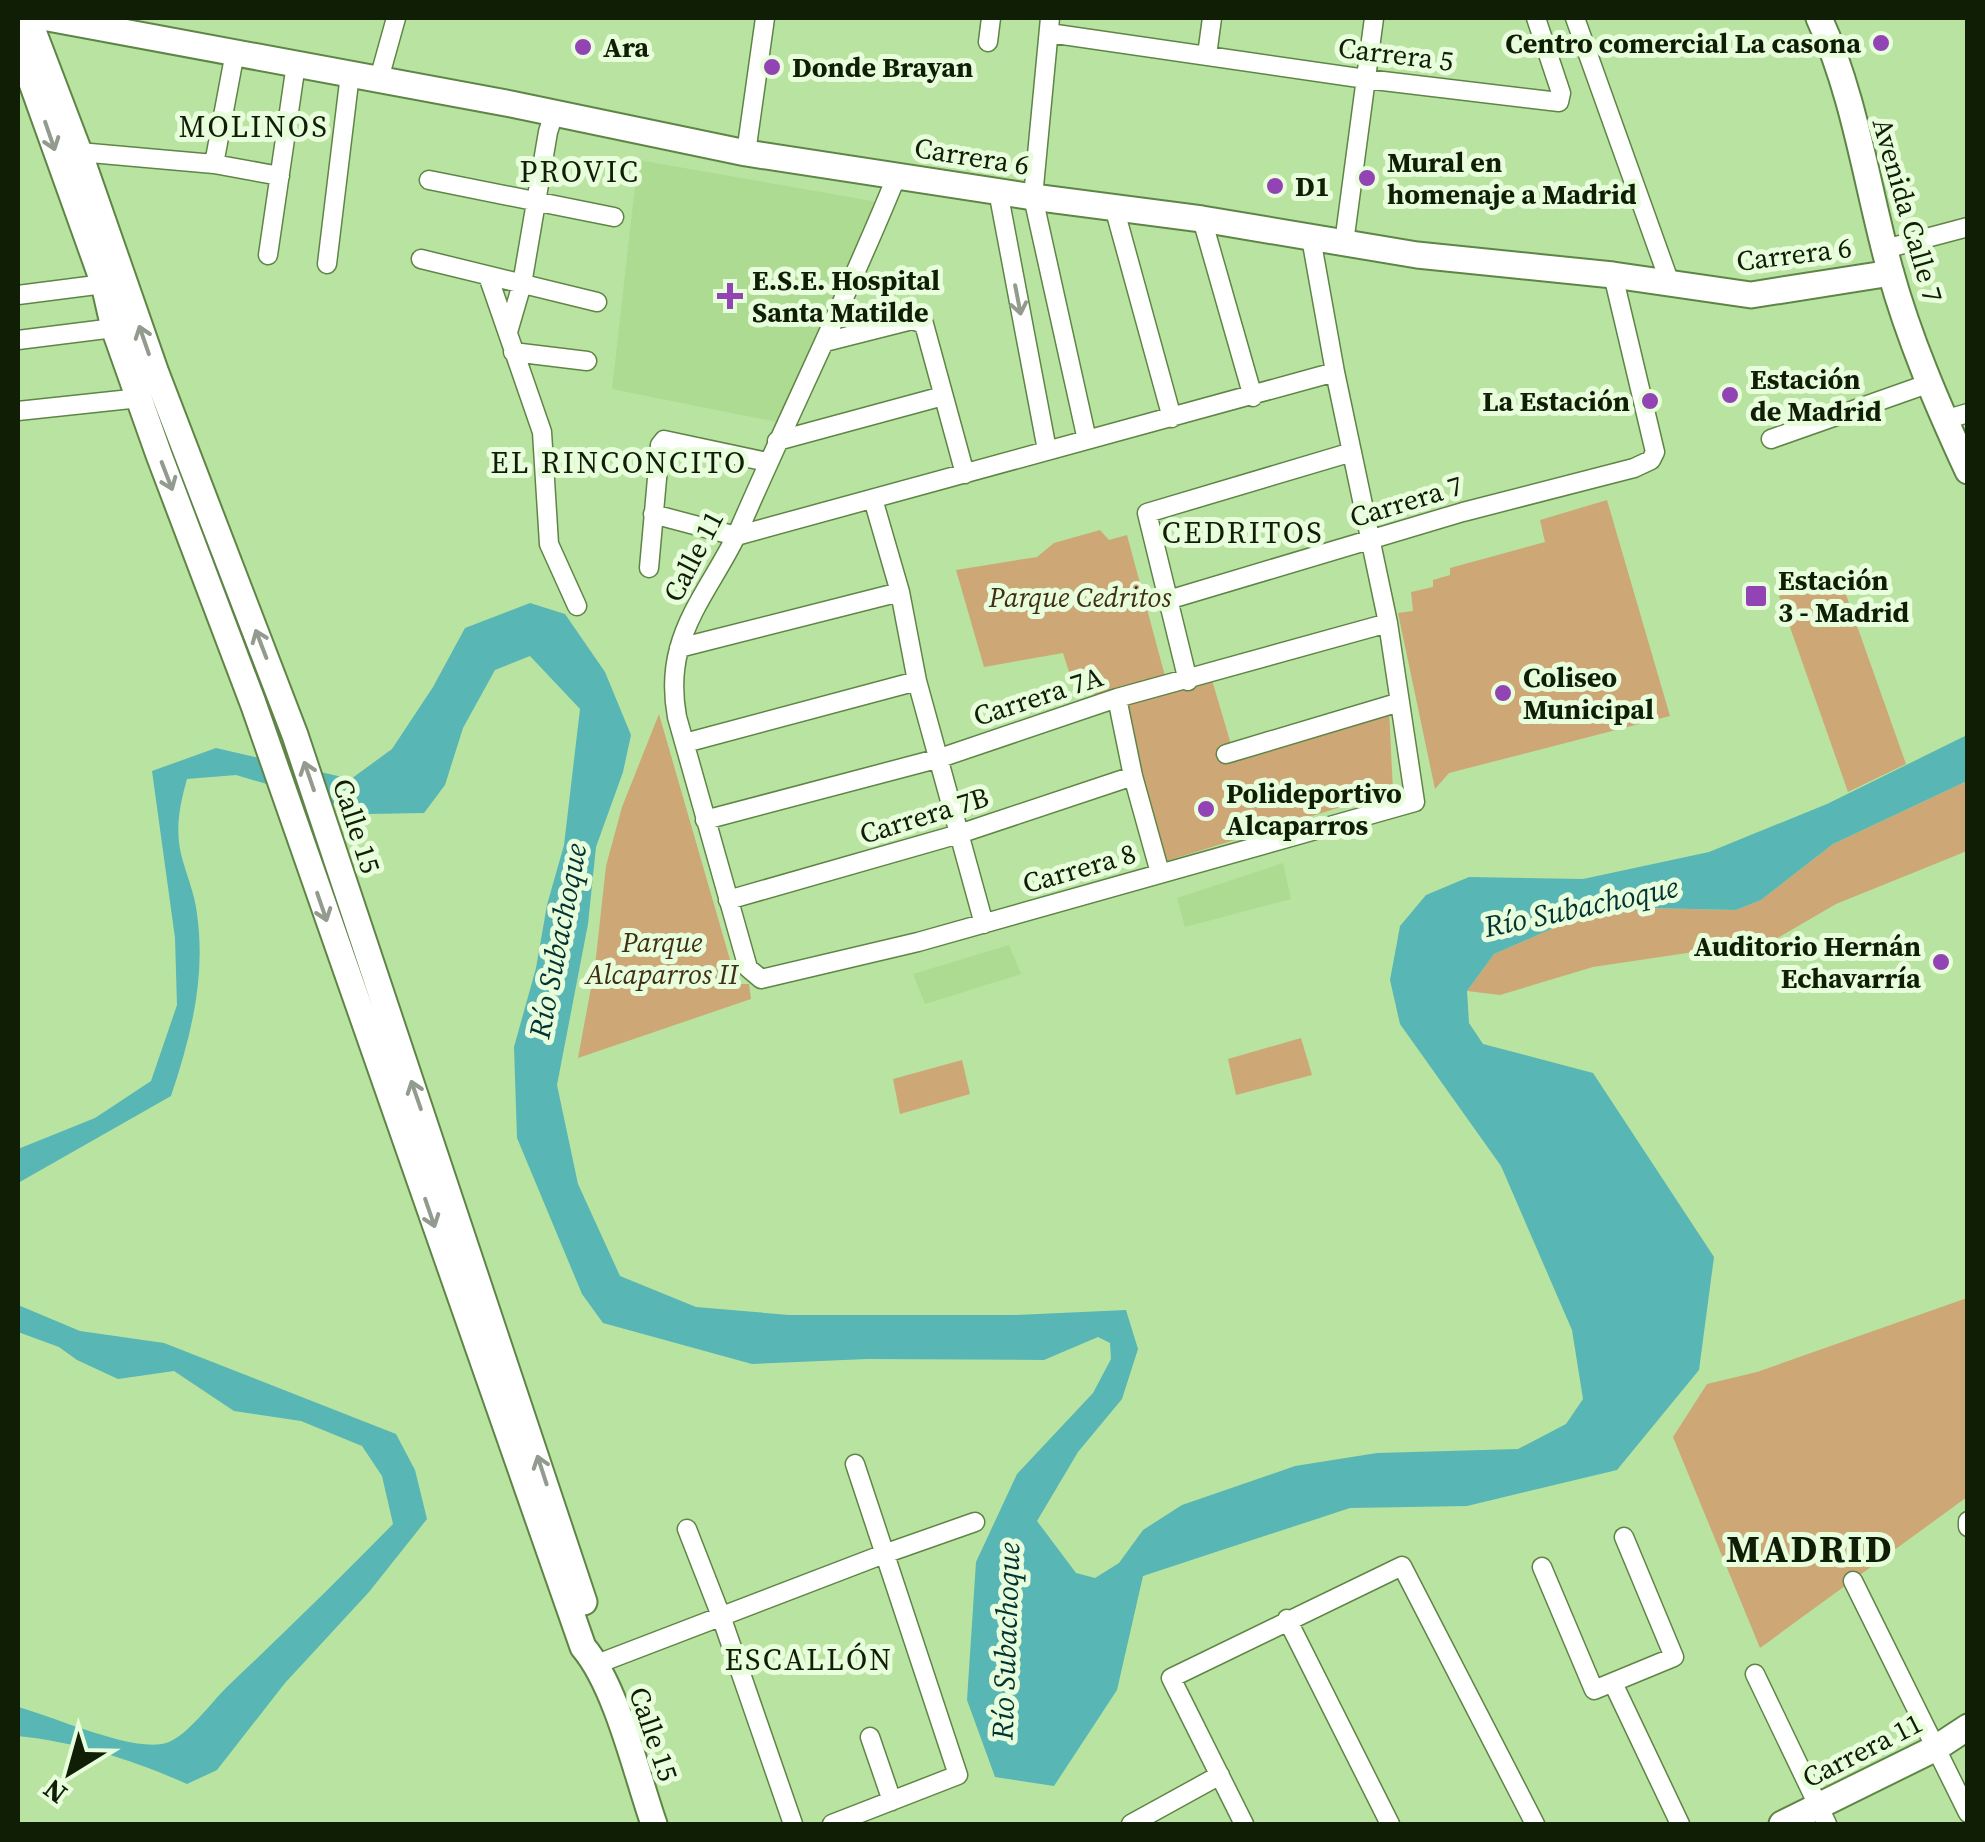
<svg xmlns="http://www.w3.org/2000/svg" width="1985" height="1842" font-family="'Source Serif 4',serif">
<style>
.built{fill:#addb91}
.green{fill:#cda876}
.water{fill:#58b6b5}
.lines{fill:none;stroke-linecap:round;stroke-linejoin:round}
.street-casing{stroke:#5f8546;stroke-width:21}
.secondary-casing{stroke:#5f8546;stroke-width:29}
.street{stroke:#fff;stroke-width:18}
.secondary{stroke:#fff;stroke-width:25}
.oneway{stroke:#939a8e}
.poi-dot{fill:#9244b4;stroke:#e8fddb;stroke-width:4}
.labels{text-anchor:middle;stroke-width:10;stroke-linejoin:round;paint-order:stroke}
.poi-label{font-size:28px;font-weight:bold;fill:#0f1e05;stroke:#e8fddb;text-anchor:start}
.street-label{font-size:28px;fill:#0f1e05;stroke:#e8fddb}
.park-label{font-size:28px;font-style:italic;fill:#412f15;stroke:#e8fddb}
.neighbourhood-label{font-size:30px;letter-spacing:2.5px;fill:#0f1e05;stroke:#e8fddb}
.water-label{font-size:30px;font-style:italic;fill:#023232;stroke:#e8fddb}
.district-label{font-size:38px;font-weight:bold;letter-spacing:2.5px;fill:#0f1e05;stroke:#e8fddb}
</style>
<rect width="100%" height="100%" fill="#b9e3a0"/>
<!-- built -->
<path class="built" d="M638 160 878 202 782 423 612 389Z
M1283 863 1291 899 1185 927 1177 898Z
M1009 945 1021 974 925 1004 913 974Z"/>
<!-- green -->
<path class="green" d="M1607 500 1670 716 1449 773 1435 789 1398 613 1413 611 1411 592 1433 587V580L1450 575V568L1545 542 1540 520Z
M1100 530 1109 540 1127 535 1165 676 1095 702 1090 675 1071 678 1063 653 984 667 956 570 1037 557 1054 543Z
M1839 575 1906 764 1848 792 1779 596Z
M1212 680 1233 751 1389 709 1393 791 1160 863 1121 702Z
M659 714 737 984H749L751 999 578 1058 595 966 606 866 622 807Z
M1967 781V851L1836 904 1774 940 1593 967 1500 995 1467 991 1494 954 1565 923 1648 908 1736 910 1761 900 1833 844Z
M1301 1038 1312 1075 1236 1095 1228 1059Z
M962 1060 970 1094 900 1114 893 1079Z
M1967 1298V1497L1760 1648 1673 1437 1707 1384 1757 1372Z"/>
<!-- water -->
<path class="water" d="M530 603 565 614 605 672 631 735 623 772 596 847 588 924 557 1085 578 1184 620 1276 696 1307 789 1315H1015L1126 1310 1138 1349 1122 1399 1078 1452 1037 1521 1076 1573 1095 1578 1119 1563 1143 1530 1182 1505 1295 1466 1377 1453 1518 1449 1566 1424 1583 1399 1572 1330 1501 1166 1400 1024 1390 980 1400 926 1426 895 1469 877 1583 879 1709 852 1827 804 1967 735V781L1833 844 1761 900 1736 910 1648 908 1565 923 1494 954 1467 991 1469 1023 1483 1044 1593 1073 1714 1257 1699 1370 1617 1470 1467 1506 1350 1508 1143 1576 1117 1690 1054 1786 995 1777 967 1700 976 1562 1017 1474 1093 1393 1111 1359 1110 1343 1098 1337 1044 1360 867 1359 752 1364 603 1323 582 1294 517 1138 514 1047 536 968 547 905 564 845 580 709 530 656 495 670 463 728 445 785 424 813 368 814 236 775 187 779C180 804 175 828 181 854 186 874 195 894 197 914 206 978 191 1036 171 1096L18 1183V1149L95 1118 151 1081 177 1005 175 938 152 771 216 748 351 779 392 749 433 687 465 628Z
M18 1305 80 1331 164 1343 396 1434 415 1470 427 1519 369 1592 285 1683 217 1770 187 1784C134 1760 76 1742 18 1736V1707C53 1716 133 1753 166 1743 188 1736 211 1702 228 1686 284 1633 339 1579 393 1524L382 1476 362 1446 301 1421 234 1411 174 1371 118 1379 77 1360 59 1347 18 1332Z"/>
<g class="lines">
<defs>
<path id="street" d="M1050 18 1033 197 1087 440
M1575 18 1671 286
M1049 33 1366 79 1559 102 1561 93 1536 18
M988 42 991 18
M1207 55 1212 18
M379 79 396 18
M79 152 214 164 280 176
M746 153 765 18
M214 164 235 52
M897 175C848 296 790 412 738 532 720 571 690 607 679 649 673 671 673 695 677 717L748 968 761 979 918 942 1415 802 1388 623 1335 372 1311 238
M429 180 614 217
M998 191 1047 450
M1114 207 1172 418
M1202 219 1253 397
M1344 243 1374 18
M1885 249 1968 227
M268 255 296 64
M421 259 597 302
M327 264 350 74
M488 276 542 432 549 544 577 606
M18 295 104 284
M508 332 522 284 548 132 554 113
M18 340 114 328
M825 342 912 320 924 324 965 474
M513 352 587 361
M18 411 140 398
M1944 420 1968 413
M1771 439 1930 383
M777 441 943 396
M873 499 900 592 917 681 984 924
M653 514 736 536 1335 372
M649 568 660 445 664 440 767 462
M1168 600 1463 512 1634 468 1651 460 1655 452 1613 275
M679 648 900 592
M1188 681 1147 513 1352 452
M1117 698 1133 776 1160 873
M685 743 917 681
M1226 754 1400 702
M705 820 940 758 1117 698 1388 623
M728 900 959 834 1133 776
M1968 1521V1527
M687 1529 721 1616 793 1824
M1542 1567 1594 1690 1674 1657 1624 1537
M1853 1581 1968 1813
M1287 1619 1390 1824
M597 1664 884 1554 975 1522
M1755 1674 1827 1824
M1613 1683 1680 1824
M870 1737 892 1801
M832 1824 958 1775 855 1464
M1131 1824 1220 1775
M1244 1824 1171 1678 1402 1566 1535 1824"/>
<path id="secondary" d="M28 18 79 152 156 373 295 735 584 1602
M48 18 511 104 746 153 1033 197 1202 219 1417 255 1613 275 1751 295 1891 273
M1819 18C1855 96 1867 187 1890 270 1909 339 1938 406 1968 471
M18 44 104 284 114 328 159 455 253 703 583 1647C617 1687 636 1773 654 1824
M1782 1824 1936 1748 1968 1727"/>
</defs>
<!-- street casing -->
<use href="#street" class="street-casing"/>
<!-- secondary casing -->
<use href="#secondary" class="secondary-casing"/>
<!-- street -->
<use href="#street" class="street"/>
<!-- secondary -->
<use href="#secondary" class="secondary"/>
</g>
<!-- one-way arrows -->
<defs><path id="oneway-shaft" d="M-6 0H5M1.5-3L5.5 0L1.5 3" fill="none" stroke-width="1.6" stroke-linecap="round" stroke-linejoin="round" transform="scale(2.5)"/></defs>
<g class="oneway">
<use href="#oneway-shaft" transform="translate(50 136) rotate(71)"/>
<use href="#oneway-shaft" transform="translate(1018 300) rotate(79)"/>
<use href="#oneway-shaft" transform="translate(144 340) rotate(-109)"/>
<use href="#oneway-shaft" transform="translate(167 476) rotate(69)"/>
<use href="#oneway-shaft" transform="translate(261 644) rotate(-111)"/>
<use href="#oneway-shaft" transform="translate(309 776) rotate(-109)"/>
<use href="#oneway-shaft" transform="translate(322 907) rotate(71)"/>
<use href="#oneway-shaft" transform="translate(416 1095) rotate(-109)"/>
<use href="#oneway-shaft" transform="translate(430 1213) rotate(71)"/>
<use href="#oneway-shaft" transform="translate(542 1470) rotate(-108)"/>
</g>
<!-- markers -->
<g class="poi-dot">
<circle cx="1881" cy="43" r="10"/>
<circle cx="583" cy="47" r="10"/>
<circle cx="772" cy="67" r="10"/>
<circle cx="1367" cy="178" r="10"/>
<circle cx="1275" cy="186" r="10"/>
<path d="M725 281h10v10h10v10h-10v10h-10v-10h-10v-10h10z"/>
<circle cx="1730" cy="395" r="10"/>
<circle cx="1650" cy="401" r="10"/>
<rect x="1744" y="584" width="24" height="24" rx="5"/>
<circle cx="1503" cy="693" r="10"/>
<circle cx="1206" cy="809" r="10"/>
<circle cx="1941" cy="962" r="10"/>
</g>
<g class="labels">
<!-- poi labels -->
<g class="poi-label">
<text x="1861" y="53" text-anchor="end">Centro comercial La casona</text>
<text x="603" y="57">Ara</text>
<text x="792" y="77">Donde Brayan</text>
<text x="1387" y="172">Mural en<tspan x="1387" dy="32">homenaje a Madrid</tspan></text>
<text x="1295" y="196">D1</text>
<text x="752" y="290">E.S.E. Hospital<tspan x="752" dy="32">Santa Matilde</tspan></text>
<text x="1750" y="389">Estación<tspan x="1750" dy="32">de Madrid</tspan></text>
<text x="1630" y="411" text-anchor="end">La Estación</text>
<text x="1778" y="590">Estación<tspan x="1778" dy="32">3 - Madrid</tspan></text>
<text x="1523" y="687">Coliseo<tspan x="1523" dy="32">Municipal</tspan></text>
<text x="1226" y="803">Polideportivo<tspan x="1226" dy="32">Alcaparros</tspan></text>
<text x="1921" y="956" text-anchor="end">Auditorio Hernán<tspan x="1921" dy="32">Echavarría</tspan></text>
</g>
<!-- street labels -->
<g class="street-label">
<text transform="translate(1396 54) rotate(7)" y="10">Carrera 5</text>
<text transform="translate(972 156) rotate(9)" y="10">Carrera 6</text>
<text transform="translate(1908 210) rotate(74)" y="10">Avenida Calle 7</text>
<text transform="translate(1794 254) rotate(-7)" y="10">Carrera 6</text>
<text transform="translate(1406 501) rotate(-17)" y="10">Carrera 7</text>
<text transform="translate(693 556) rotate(-63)" y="10">Calle 11</text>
<text transform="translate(1038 696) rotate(-18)" y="10">Carrera 7A</text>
<text transform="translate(924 815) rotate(-17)" y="10">Carrera 7B</text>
<text transform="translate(357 826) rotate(72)" y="10">Calle 15</text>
<text transform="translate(1079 868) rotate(-16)" y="10">Carrera 8</text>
<text transform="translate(654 1734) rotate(71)" y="10">Calle 15</text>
<text transform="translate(1862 1750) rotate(-27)" y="10">Carrera 11</text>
</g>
<!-- park labels -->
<g class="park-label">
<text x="1080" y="607">Parque Cedritos</text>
<text x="662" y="952">Parque<tspan x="662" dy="32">Alcaparros II</tspan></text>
</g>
<!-- neighbourhood labels -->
<g class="neighbourhood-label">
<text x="254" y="137">MOLINOS</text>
<text x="580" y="182">PROVIC</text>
<text x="619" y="473">EL RINCONCITO</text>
<text x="1243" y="543">CEDRITOS</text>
<text x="809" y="1670">ESCALLÓN</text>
</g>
<!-- water labels -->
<g class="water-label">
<text transform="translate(1581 907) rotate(-12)" y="10">Río Subachoque</text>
<text transform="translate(558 941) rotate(-79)" y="10">Río Subachoque</text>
<text transform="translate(1006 1641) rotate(-88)" y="10">Río Subachoque</text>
</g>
<!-- district labels -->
<g class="district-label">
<text x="1810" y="1562">MADRID</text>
</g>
</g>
<!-- border -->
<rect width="1985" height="1842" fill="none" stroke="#0f1e05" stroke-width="40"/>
<!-- north arrow -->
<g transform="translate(70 1772) rotate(217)" stroke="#e8fddb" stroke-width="8" paint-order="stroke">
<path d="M0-8L18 38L0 25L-18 38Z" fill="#0f1e05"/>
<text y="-15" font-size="28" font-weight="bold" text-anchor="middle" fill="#0f1e05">N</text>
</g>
</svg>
